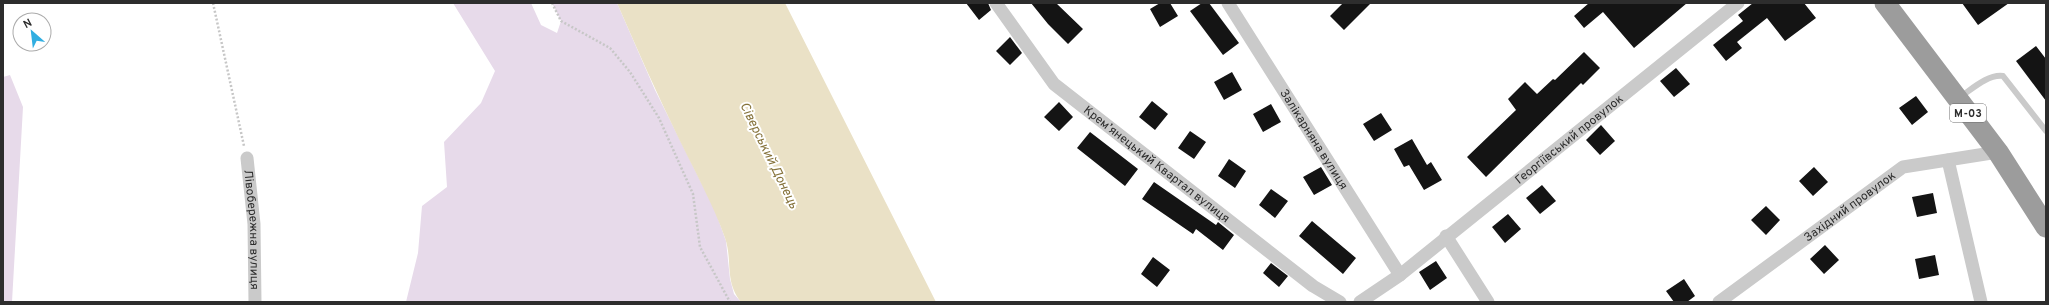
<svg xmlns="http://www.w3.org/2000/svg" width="2049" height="305" font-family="Overpass,sans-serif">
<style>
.green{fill:#e7daea}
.water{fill:#eae1c6}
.building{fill:#141414}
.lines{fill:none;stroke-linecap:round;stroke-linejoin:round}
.path{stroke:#c7c7c7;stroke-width:2.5;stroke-dasharray:2 2;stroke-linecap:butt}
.service{stroke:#cacaca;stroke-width:6}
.minor{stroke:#cacaca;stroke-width:13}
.trunk{stroke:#9c9c9c;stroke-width:21}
.labels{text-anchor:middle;stroke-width:4;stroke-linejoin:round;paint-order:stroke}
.shield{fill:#fff;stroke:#6c6c6c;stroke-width:1}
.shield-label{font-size:11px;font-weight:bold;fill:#2d2d2d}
.street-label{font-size:12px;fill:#2d2d2d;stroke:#fff}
.water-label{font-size:13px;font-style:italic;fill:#86733b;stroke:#fff}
</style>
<rect width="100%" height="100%" fill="#fff"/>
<!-- green -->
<path class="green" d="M453 3H531L541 25 557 33 561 21 552 3H617L655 90 715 210 726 241 730 279 734 294 741 302H406L418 253 422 206 447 187 444 142 481 103 495 71Z
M10 75 23 107 12 302H3V77Z"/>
<!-- water -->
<path class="water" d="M617 3H785L936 302H741C724 281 733 261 725 238 713 204 695 172 679 139 657 94 637 49 617 3Z"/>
<!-- building -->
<path class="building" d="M966 3H988L991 10 979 20Z
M1031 3H1056L1083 29 1068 44 1048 24Z
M1160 3H1170L1178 16 1160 27 1150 9Z
M1202 3H1209L1239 43 1223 55 1190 11Z
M1343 3H1371L1344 30 1330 16Z
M1589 3H1687L1634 48 1603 12 1584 28 1574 16Z
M1753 3H1804L1816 18 1785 41 1767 18 1737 42 1742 48 1726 61 1713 45 1743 21 1738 15Z
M1962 3H2009L1978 25Z
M1010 37 1022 53 1010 65 996 51Z
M2036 46 2046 59V101L2016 61Z
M1584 52 1600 68 1583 85 1581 83 1486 177 1467 157 1516 110 1508 99 1525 82 1537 94 1553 79 1555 80Z
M1676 68 1690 84 1674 97 1660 81Z
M1232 72 1242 90 1224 100 1214 82Z
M1916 96 1928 112 1912 125 1899 108Z
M1152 101 1168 114 1155 130 1139 117Z
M1059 102 1073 117 1059 131 1044 117Z
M1271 104 1281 122 1263 132 1253 114Z
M1381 113 1392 130 1374 141 1363 124Z
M1601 125 1615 141 1600 155 1586 140Z
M1190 131 1206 142 1194 159 1178 148Z
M1090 132 1138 169 1125 186 1077 148Z
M1412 139 1427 165 1431 162 1442 180 1424 190 1409 165 1404 167 1394 149Z
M1229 159 1246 171 1235 188 1218 176Z
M1321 167 1332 185 1314 195 1303 177Z
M1814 167 1828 182 1813 196 1799 181Z
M1154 182 1216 225 1218 222 1234 235 1223 250 1196 229 1193 234 1142 199Z
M1542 185 1556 201 1540 214 1526 198Z
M1271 189 1288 201 1275 218 1259 205Z
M1933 193 1937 213 1917 217 1912 197Z
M1766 206 1780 220 1766 235 1751 220Z
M1508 214 1521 229 1505 243 1492 227Z
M1312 221 1356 258 1343 274 1299 236Z
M1825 245 1839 260 1824 274 1810 259Z
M1935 255 1939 275 1919 279 1915 259Z
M1153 257 1170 270 1157 287 1141 274Z
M1436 261 1447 278 1430 290 1419 272Z
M1271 263 1288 276 1279 287 1263 273Z
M1684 279 1695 296 1687 302H1674L1666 291Z"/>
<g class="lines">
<!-- path -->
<path class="path" d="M213 3 244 146
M552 3 561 21 610 48 630 72 659 118 693 194 700 247 730 302"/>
<!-- service -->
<path class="service" d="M1960 97C1972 89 1988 74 2003 76L2046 131"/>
<!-- minor -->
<g class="minor">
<path id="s1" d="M996 3 1054 84 1313 286 1340 302"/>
<path id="s2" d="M1228 3 1400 275"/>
<path id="s3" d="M247 158 254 224 255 302"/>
<path d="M1948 160 1981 302"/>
<path d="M1446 236 1488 302"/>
<path id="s4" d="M1360 302 1400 275 1738 3"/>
<path id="s5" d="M1719 302 1903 167 1998 152"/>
</g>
<!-- trunk -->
<path class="trunk" d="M1885 3 1998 152 2046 227"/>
</g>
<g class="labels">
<!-- shield labels -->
<rect class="shield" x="1950" y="104" width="36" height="18" rx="3"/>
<g class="shield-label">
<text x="1968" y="117">М-03</text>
</g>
<!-- street labels -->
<g class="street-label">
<text dy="4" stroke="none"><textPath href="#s4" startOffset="265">Георгіївський провулок</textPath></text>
<text dy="4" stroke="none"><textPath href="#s2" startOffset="161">Залікарняна вулиця</textPath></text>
<text dy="4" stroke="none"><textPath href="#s1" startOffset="230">Крем’янецький Квартал вулиця</textPath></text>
<text dy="4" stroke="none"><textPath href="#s5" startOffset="162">Західний провулок</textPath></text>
<text dy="4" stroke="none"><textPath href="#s3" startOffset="72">Лівобережна вулиця</textPath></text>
</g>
<!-- water labels -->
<g class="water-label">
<text transform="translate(770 155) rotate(64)" y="5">Сіверський Донець</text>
</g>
</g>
<!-- border -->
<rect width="2049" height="305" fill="none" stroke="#2d2d2d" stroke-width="8"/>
<!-- north arrow -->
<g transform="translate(32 32) rotate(332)"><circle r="19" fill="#ffffff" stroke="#ababab"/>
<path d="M0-3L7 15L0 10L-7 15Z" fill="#31aee1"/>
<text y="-6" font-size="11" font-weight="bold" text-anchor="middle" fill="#2d2d2d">N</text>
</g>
</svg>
